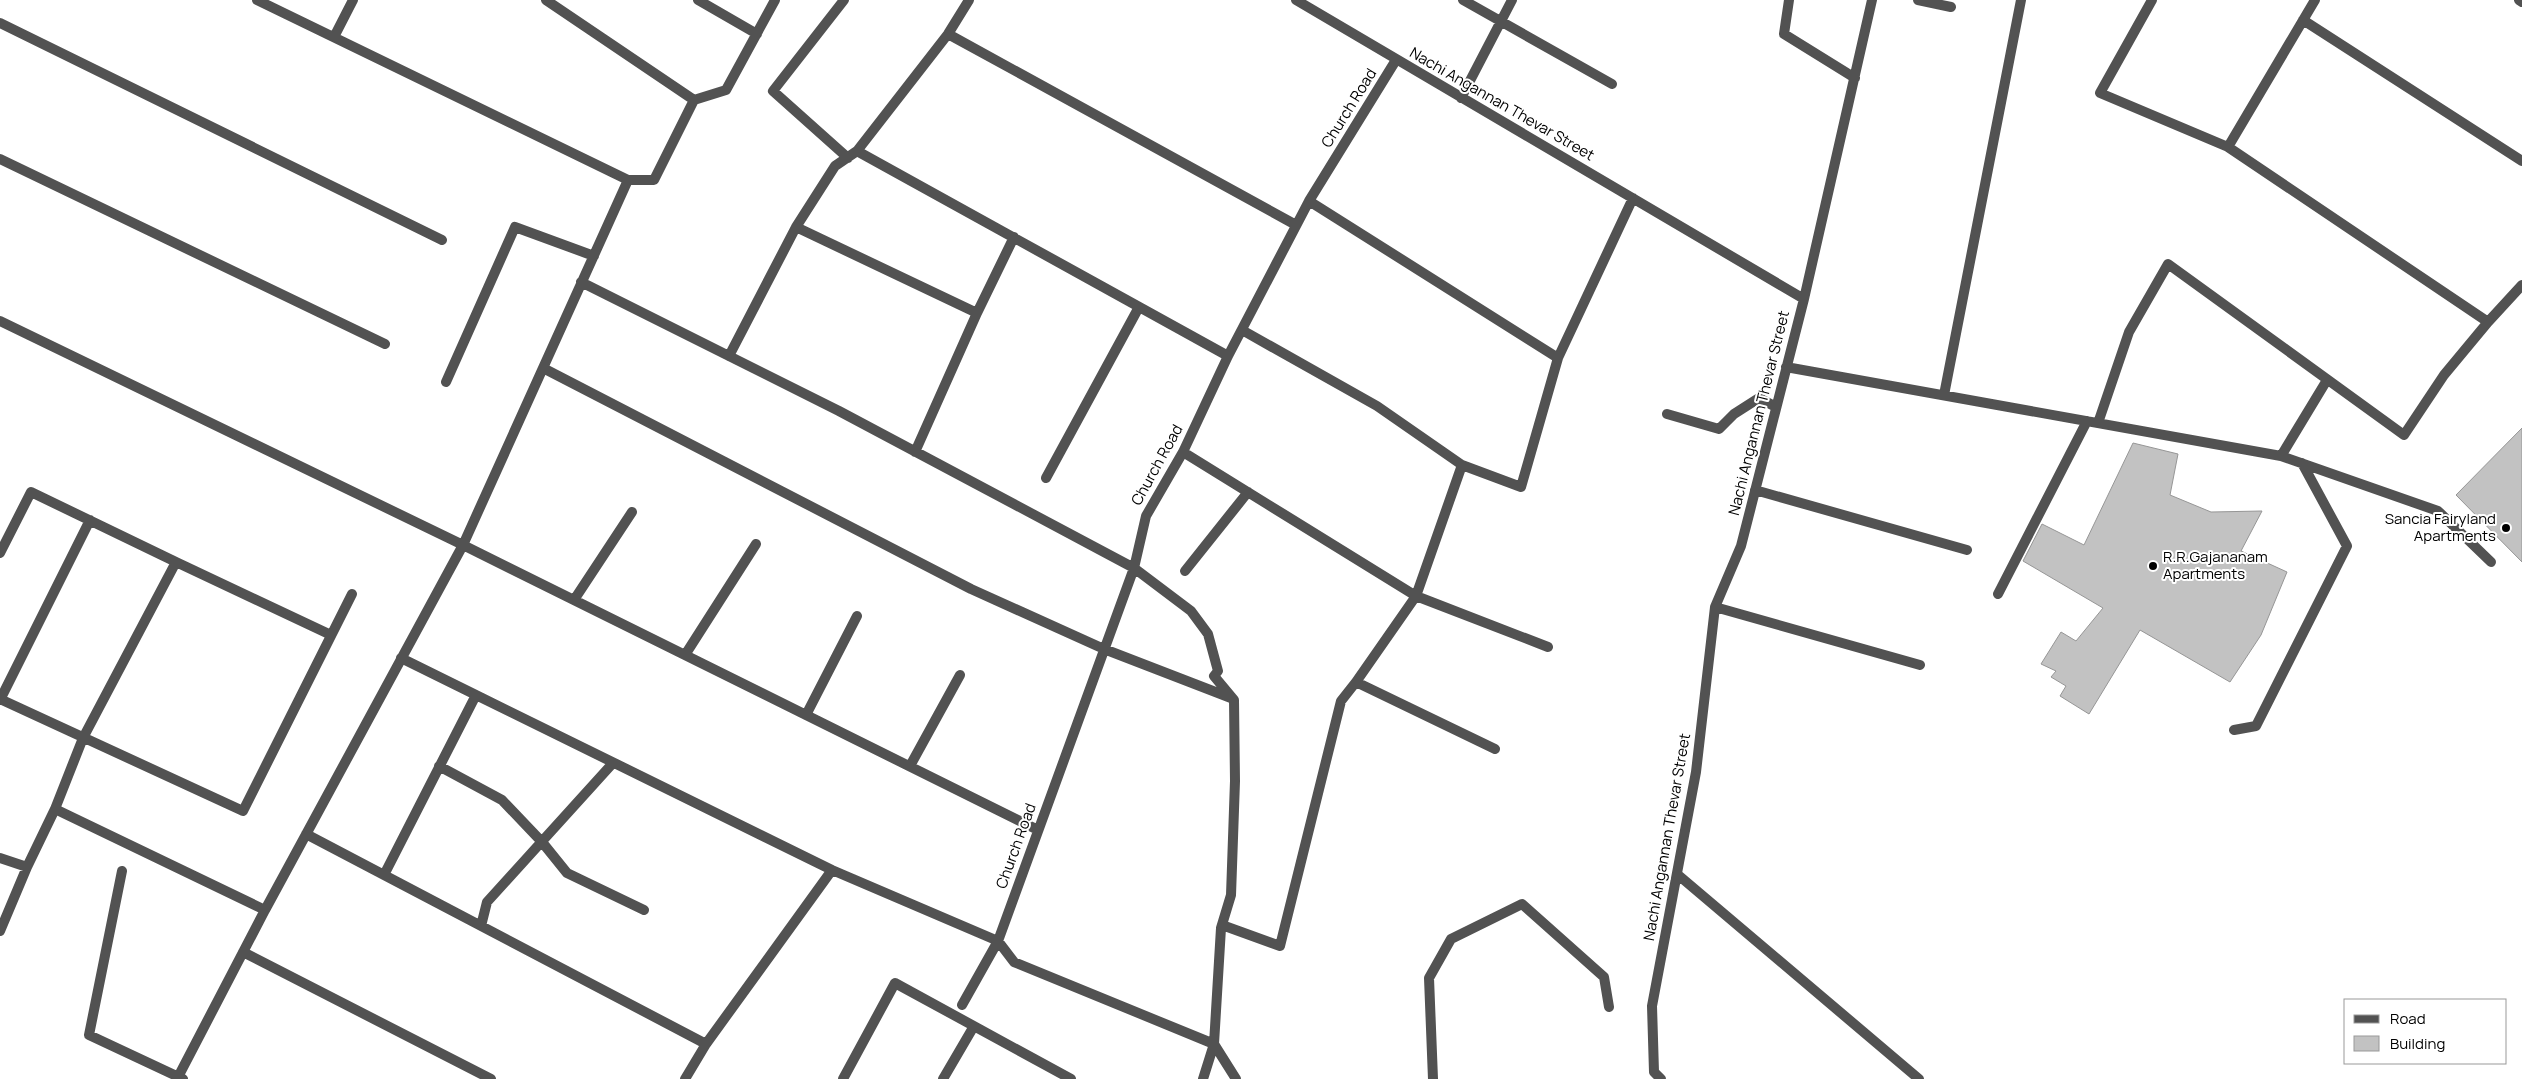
<svg xmlns="http://www.w3.org/2000/svg" width="2522" height="1079" font-family="Manrope,sans-serif">
<style>
.building{fill:#c2c2c2;stroke:#969696}
.lines{fill:none;stroke-linecap:round;stroke-linejoin:round}
.lane{stroke:#525252;stroke-width:10}
.street{stroke:#525252;stroke-width:10}
.poi-dot{fill:#000;stroke:#fff;stroke-width:2}
.labels{text-anchor:middle;stroke-width:4;stroke-linejoin:round;paint-order:stroke}
.street-label{font-size:15px;fill:#000;stroke:#fff}
.poi-label{font-size:15px;fill:#000;stroke:#fff;text-anchor:end}
</style>
<rect width="100%" height="100%" fill="#fff"/>
<!-- building -->
<path class="building" d="M2522 428V562L2456 495Z
M2133 443 2178 454 2170 495 2211 512 2262 511 2241 551 2287 572 2261 635 2230 682 2140 630 2089 714 2060 696 2066 686 2051 677 2056 671 2041 664 2061 632 2076 641 2103 608 2023 561 2042 524 2084 545Z"/>
<g class="lines">
<!-- lane -->
<path class="lane" d="M843 1079 895 983 1071 1079
M943 1079 974 1026"/>
<!-- street -->
<path class="street" d="M257 0 628 180H654L694 100 726 90 775 0
M546 0 694 100
M698 0 757 34
M844 0 773 91 848 158
M969 0 948 34 857 151 1228 356
M1296 0 1804 299 1741 546 1715 607 1696 772 1652 1006 1654 1072 1661 1079
M1463 0 1612 84
M1789 0 1784 34 1855 78
M1918 0 1951 7
M2152 0 2100 93 2228 147
M2519 0 2522 2
M2303 20 2522 161
M0 23 442 240
M948 34 1296 225
M334 37 353 0
M1461 98 1512 0
M857 151 835 166 796 227 977 313 915 452
M0 159 385 344
M1309 201 1558 358
M581 282 839 411 1134 568 1191 611 1208 634 1218 671 1214 676 1234 700 1235 781 1231 895 1221 928 1214 1044 1203 1079
M1804 299 1872 0
M977 313 1014 237
M0 321 463 545 1038 830
M2488 322 2522 285
M1242 330 1377 406 1462 465 1521 487 1558 358 1633 198
M729 356 796 227
M1786 367 2281 456 2438 511 2491 562
M543 368 971 589 1104 649 1231 698
M446 382 515 227 594 256
M1944 395 2021 0
M1667 414 1719 429 1734 414 1759 398 1776 407
M2098 423 2129 332 2168 264 2404 435 2444 375 2488 322 2228 147 2315 0
M1183 452 1416 596 1548 647
M2281 456 2327 380
M1462 465 1416 596 1356 682 1495 749
M1046 478 1139 307
M1755 490 1967 550
M0 553 31 492 176 562 83 738 55 809
M176 562 331 635
M1185 571 1248 492
M1998 594 2087 421
M574 600 632 512
M1715 607 1920 665
M685 655 756 544
M401 658 476 695
M0 699 243 811 352 594
M0 700 90 520
M806 715 857 616
M2234 730 2256 726 2347 546 2302 463
M439 766 502 800 542 842 567 873 644 910
M910 766 960 675
M306 834 706 1044
M0 858 27 867 55 809 265 910 463 545 628 180
M122 871 89 1035 183 1079
M1677 874 1919 1079
M384 875 476 695 832 870 998 941 1014 962 1214 1044 1236 1079
M1222 925 1280 946 1341 701 1356 682
M481 926 487 902 613 763
M0 931 27 867
M243 952 491 1079
M962 1005 998 941 1134 568 1146 516 1183 452 1228 356 1309 201 1396 60
M177 1079 265 910
M685 1079 706 1044 832 870
M1433 1079 1429 978 1451 939 1522 904 1604 977 1609 1007"/>
</g>
<!-- markers -->
<g class="poi-dot">
<circle cx="2506" cy="528" r="5"/>
<circle cx="2153" cy="566" r="5"/>
</g>
<g class="labels">
<!-- street labels -->
<g class="street-label">
<text transform="translate(1502 104) rotate(30)" y="5">Nachi Angannan Thevar Street</text>
<text transform="translate(1349 108) rotate(-58)" y="5">Church Road</text>
<text transform="translate(1759 413) rotate(-76)" y="5">Nachi Angannan Thevar Street</text>
<text transform="translate(1157 465) rotate(-61)" y="5">Church Road</text>
<text transform="translate(1667 837) rotate(-80)" y="5">Nachi Angannan Thevar Street</text>
<text transform="translate(1016 846) rotate(-70)" y="5">Church Road</text>
</g>
<!-- poi labels -->
<g class="poi-label">
<text x="2496" y="524">Sancia Fairyland<tspan x="2496" dy="17">Apartments</tspan></text>
<text x="2163" y="562" text-anchor="start">R.R.Gajananam<tspan x="2163" dy="17">Apartments</tspan></text>
</g>
</g>
<!-- legend -->
<rect x="2344" y="999" width="162" height="65" fill="#ffffff" stroke="#999999"/>
<rect x="2354" y="1015" width="25" height="8" fill="#525252" stroke="#999999"/>
<text x="2390" y="1024" font-size="15" fill="#000000">Road</text>
<rect x="2354" y="1036" width="25" height="15" fill="#c2c2c2" stroke="#999999"/>
<text x="2390" y="1049" font-size="15" fill="#000000">Building</text>
</svg>
